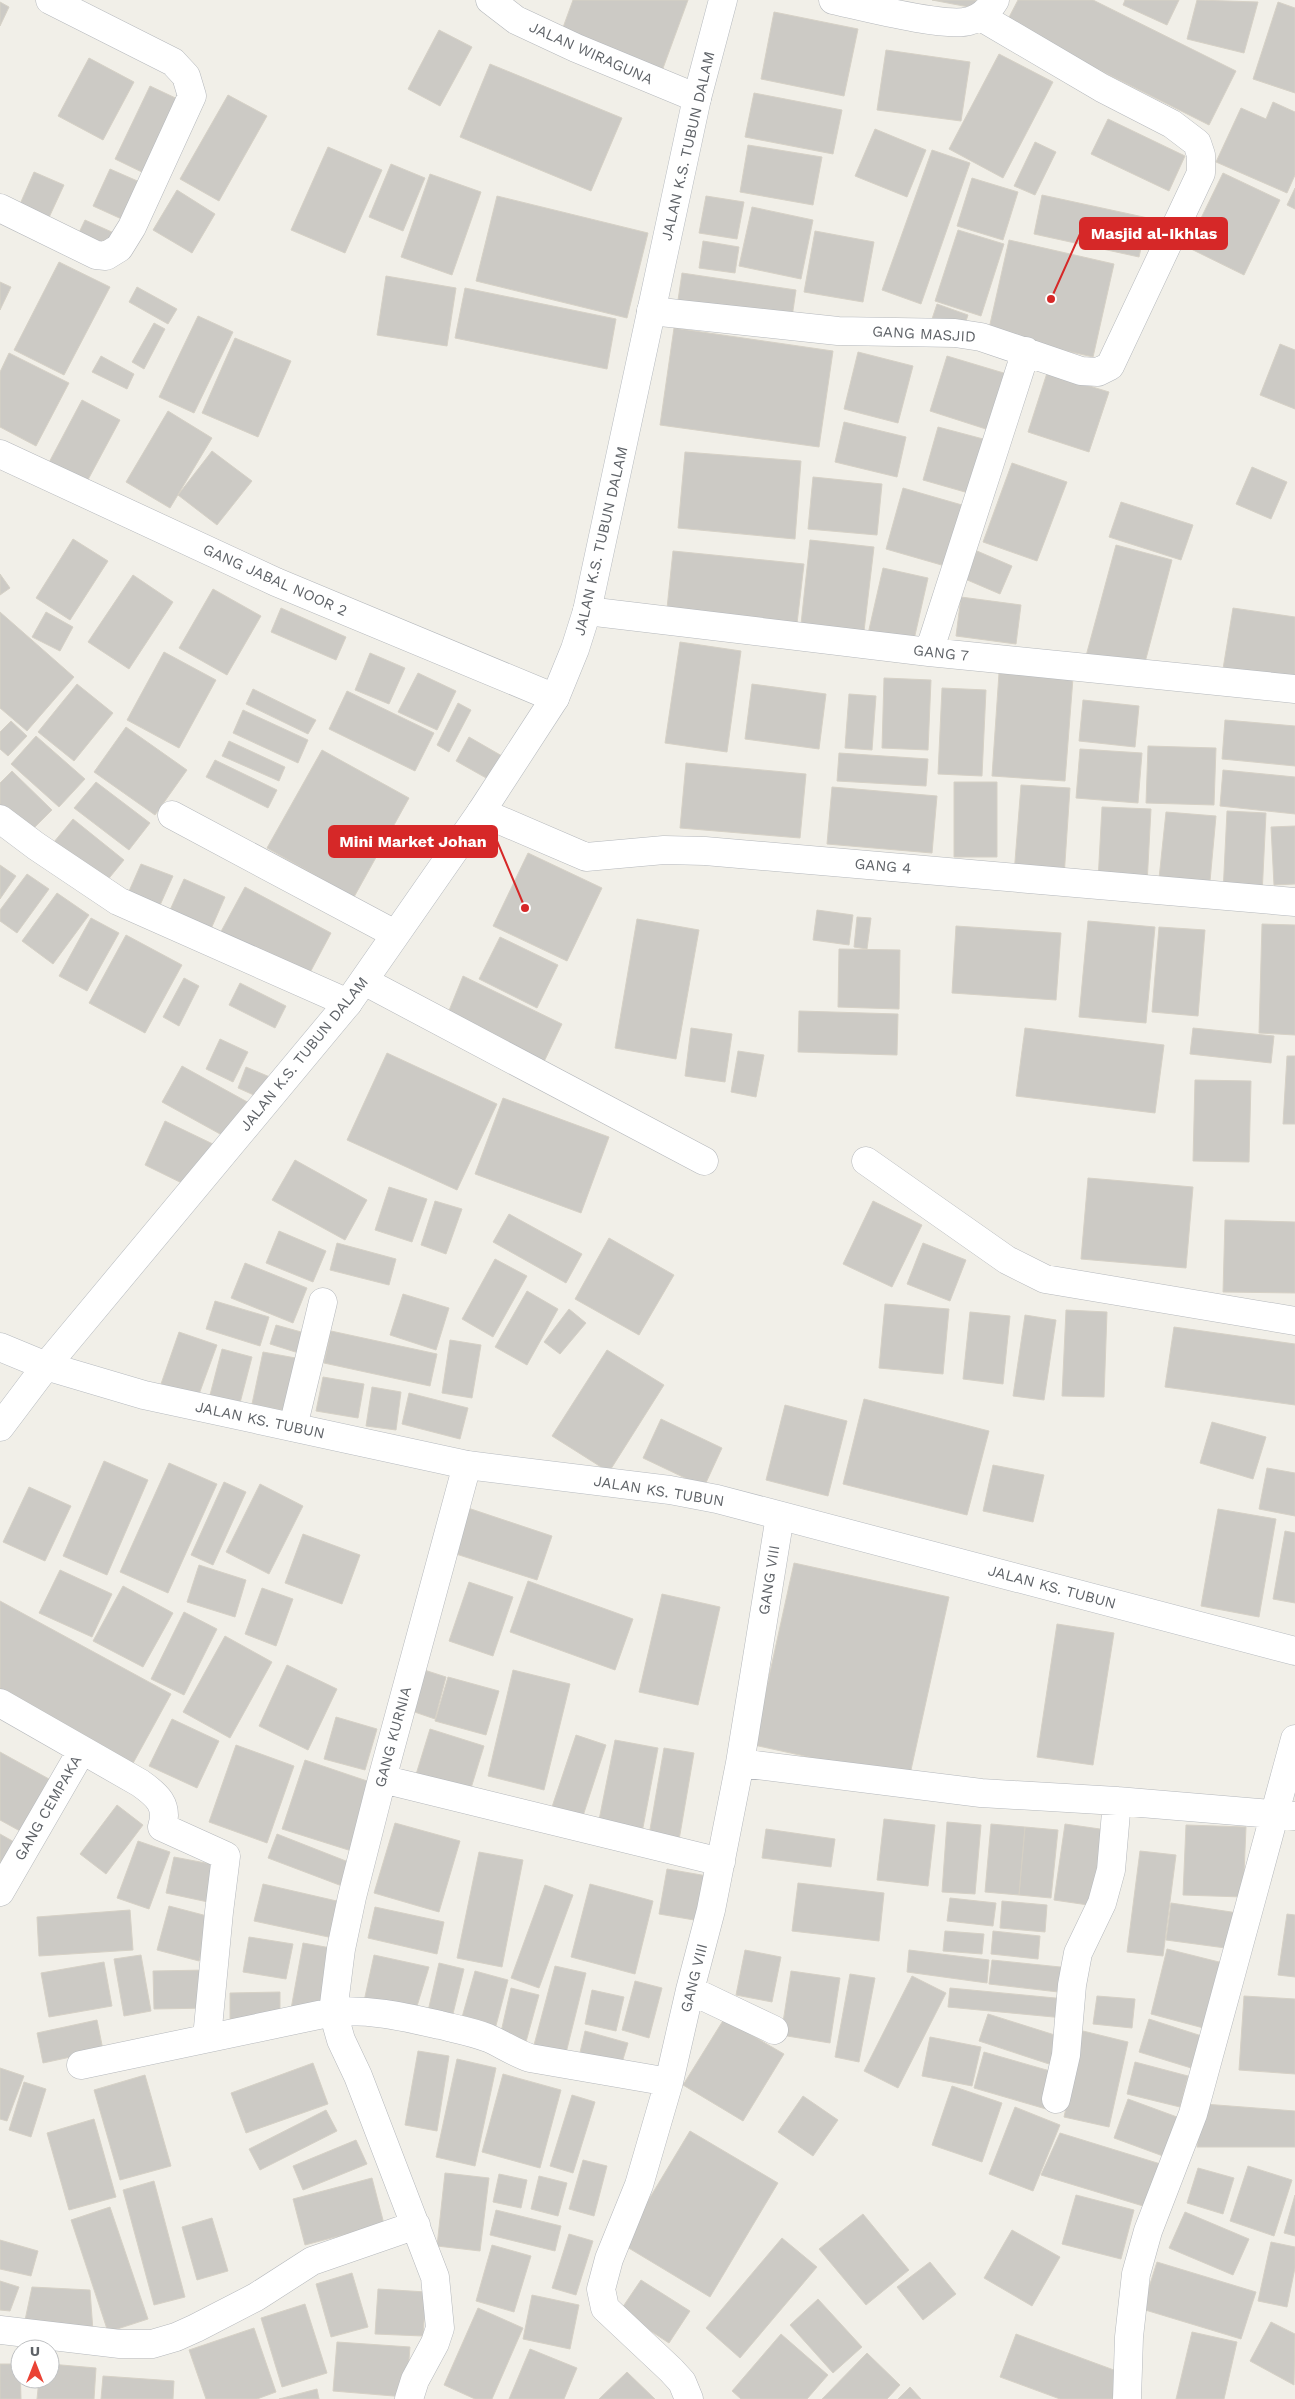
<svg xmlns="http://www.w3.org/2000/svg" width="1295" height="2399" font-family="'Work Sans',sans-serif">
<style>
.building{fill:#cccac5;stroke:#d6d1c6}
.lines{fill:none;stroke-linecap:round;stroke-linejoin:round}
.street-casing{stroke:#b5b8bc;stroke-width:29}
.secondary-casing{stroke:#b6babf;stroke-width:29}
.street{stroke:#fff;stroke-width:28}
.secondary{stroke:#fff;stroke-width:28}
.labels{text-anchor:middle;stroke-width:4;stroke-linejoin:round;paint-order:stroke}
.street-label{font-size:15px;fill:#5f6368;stroke:#fff}
.leader{fill:none;stroke:#d62828;stroke-width:2}
.callout-dot{fill:#d62828;stroke:#fff;stroke-width:2}
.callout{fill:#d62828;stroke:#d62828;stroke-width:2}
.callout-label{font-size:16px;text-anchor:middle;font-weight:bold;fill:#fff}
</style>
<rect width="100%" height="100%" fill="#f1efe8"/>
<!-- building -->
<path class="building" d="M573 0H688L662 71 561 33Z
M932 0H976L974 8Z
M1018 0H1093L1236 71 1209 125 1006 23Z
M1125 0H1179L1167 25 1123 5Z
M1197 0 1258 2 1244 53 1187 39Z
M0 2 9 7 0 26Z
M1278 2 1295 8V93L1253 79Z
M774 12 858 29 844 96 761 79Z
M439 30 472 47 440 106 408 89Z
M886 50 970 62 961 121 877 110Z
M999 54 1053 82 1003 178 949 149Z
M89 58 134 82 103 140 58 116Z
M490 64 622 118 591 191 460 137Z
M150 86 184 102 148 175 115 159Z
M754 93 842 110 833 154 745 137Z
M228 95 267 116 219 201 180 179Z
M1273 102 1295 112V175L1287 193 1216 162 1241 108 1266 119Z
M1108 119 1185 156 1169 191 1091 154Z
M875 129 926 150 907 197 855 176Z
M1035 142 1056 152 1035 195 1014 186Z
M748 145 822 157 813 205 740 192Z
M328 147 382 170 345 253 291 230Z
M932 150 970 163 921 304 882 290Z
M391 164 425 178 403 231 369 217Z
M110 169 142 183 126 221 93 206Z
M34 172 64 185 46 224 17 211Z
M1223 173 1280 200 1244 275 1187 247Z
M430 174 481 192 452 275 401 257Z
M972 178 1018 192 1003 240 957 226Z
M1295 188V209L1287 205Z
M177 190 215 214 192 253 153 230Z
M1042 195 1148 218 1139 257 1034 234Z
M497 196 648 233 627 318 476 281Z
M706 196 744 202 737 239 699 233Z
M752 207 813 220 801 279 739 266Z
M85 220 114 233 104 254 75 241Z
M958 230 1004 244 981 316 935 301Z
M815 231 874 242 863 302 804 292Z
M1009 240 1114 264 1093 357 988 333Z
M703 241 739 247 735 273 699 268Z
M59 262 110 287 64 375 14 350Z
M682 273 796 290 791 324 677 307Z
M386 276 456 288 447 346 377 335Z
M0 282 11 287 0 310Z
M137 287 177 309 168 324 129 302Z
M465 288 616 319 607 369 455 338Z
M937 304 968 315 963 330 932 319Z
M198 316 233 332 194 413 159 397Z
M154 323 165 329 144 369 132 362Z
M674 328 833 351 819 447 660 425Z
M235 338 291 361 258 437 202 413Z
M1280 344 1295 350V409L1260 395Z
M858 352 913 366 898 423 844 409Z
M9 353 69 383 36 446 0 427V372Z
M101 356 134 374 127 389 92 372Z
M947 356 1007 374 989 430 930 411Z
M1047 373 1109 392 1089 452 1028 432Z
M82 400 120 420 83 489 45 470Z
M168 411 212 438 170 508 126 482Z
M844 422 906 437 897 477 835 462Z
M938 427 987 440 972 494 923 480Z
M212 451 252 481 217 525 178 495Z
M685 452 801 461 795 539 678 528Z
M1012 463 1067 482 1037 561 983 542Z
M1252 467 1287 482 1271 519 1236 504Z
M813 477 882 484 877 535 808 529Z
M903 488 962 505 945 566 886 549Z
M1121 502 1193 525 1181 560 1109 537Z
M73 539 108 561 70 620 36 598Z
M810 540 874 547 864 631 801 624Z
M1116 545 1172 560 1143 670 1086 656Z
M673 551 804 564 796 632 666 618Z
M977 551 1012 566 1000 594 965 579Z
M883 568 928 578 913 644 868 634Z
M0 574 10 588 0 595Z
M133 575 173 602 129 669 88 642Z
M213 589 261 616 227 675 179 648Z
M961 597 1021 605 1016 644 956 636Z
M281 608 346 637 336 660 271 632Z
M1233 608 1295 617V687L1222 675Z
M0 612 74 677 27 731 0 708Z
M46 612 73 627 60 651 32 637Z
M680 642 741 651 727 752 665 743Z
M164 652 216 680 179 748 127 720Z
M370 653 405 668 389 704 355 690Z
M418 673 456 691 437 730 398 712Z
M999 673 1073 678 1065 781 992 776Z
M884 678 931 680 928 750 882 748Z
M77 684 113 713 74 761 38 732Z
M752 684 826 694 819 749 745 739Z
M942 688 986 690 982 776 938 774Z
M253 689 316 720 308 734 246 704Z
M347 691 434 733 415 771 329 729Z
M849 694 876 696 872 750 845 748Z
M1083 700 1139 706 1135 747 1079 741Z
M458 703 471 710 449 752 437 745Z
M243 710 308 740 298 763 233 733Z
M1225 720 1295 726V766L1222 759Z
M11 721 27 736 8 756 0 749V732Z
M126 727 187 770 155 815 94 772Z
M36 736 85 779 59 807 11 764Z
M469 737 509 760 495 783 456 761Z
M229 741 285 767 279 781 222 756Z
M1148 746 1216 748 1214 805 1146 803Z
M1080 749 1142 753 1138 803 1076 798Z
M322 750 409 798 354 897 267 848Z
M839 753 928 759 926 786 837 781Z
M215 760 277 790 268 808 206 777Z
M686 763 806 774 800 838 680 828Z
M1223 770 1295 777V814L1220 806Z
M12 771 52 810 28 834 0 808V783Z
M96 782 150 823 129 850 74 808Z
M954 782H997V857H954Z
M1021 785 1070 788 1064 877 1014 874Z
M832 787 937 796 932 853 827 844Z
M1102 807 1151 809 1147 884 1098 881Z
M1227 811 1266 813 1262 895 1223 893Z
M1166 812 1216 816 1209 892 1158 888Z
M73 819 124 860 101 888 49 848Z
M1295 826V884L1274 885 1271 827Z
M528 853 602 888 567 961 493 926Z
M141 864 173 876 157 912 126 898Z
M0 865 16 876 0 899Z
M27 874 49 889 17 933 0 921V910Z
M184 879 225 897 207 938 166 919Z
M245 887 331 933 305 982 217 939Z
M57 893 89 915 53 964 22 941Z
M817 910 853 915 849 945 813 940Z
M857 917 871 918 867 949 854 947Z
M91 918 119 933 87 991 59 976Z
M637 919 699 930 676 1059 615 1048Z
M1088 921 1155 927 1146 1023 1079 1017Z
M1262 924 1295 925V1035L1259 1033Z
M956 926 1061 933 1056 1000 952 993Z
M1159 927 1205 930 1198 1016 1152 1012Z
M126 935 182 965 145 1033 89 1003Z
M500 937 558 965 537 1008 479 979Z
M839 949 900 950 899 1009 838 1007Z
M463 976 562 1024 541 1068 446 1018Z
M184 978 199 986 179 1026 163 1017Z
M240 983 286 1006 275 1028 229 1005Z
M799 1011 898 1014 897 1055 798 1052Z
M691 1028 732 1034 725 1082 685 1076Z
M1025 1028 1164 1045 1155 1113 1016 1096Z
M1193 1028 1274 1036 1271 1063 1190 1054Z
M220 1039 248 1052 233 1082 206 1069Z
M738 1051 764 1055 756 1097 731 1092Z
M387 1053 497 1104 457 1190 347 1140Z
M1287 1056H1295V1124H1283Z
M182 1066 251 1104 231 1140 162 1102Z
M246 1067 277 1080 265 1100 238 1088Z
M1195 1080 1251 1081 1249 1162 1193 1161Z
M503 1098 609 1137 581 1213 475 1174Z
M165 1121 217 1146 192 1188 145 1165Z
M295 1160 367 1200 345 1240 272 1200Z
M1088 1178 1193 1187 1186 1268 1081 1259Z
M389 1187 427 1199 412 1242 375 1230Z
M435 1201 462 1209 446 1254 421 1245Z
M873 1201 922 1225 892 1287 843 1264Z
M509 1214 582 1254 566 1283 493 1242Z
M1225 1220 1295 1222V1293L1223 1292Z
M279 1231 326 1251 313 1282 266 1263Z
M609 1238 674 1275 639 1335 575 1299Z
M337 1243 396 1259 389 1285 330 1270Z
M923 1243 966 1260 950 1301 907 1284Z
M495 1259 527 1276 493 1337 462 1319Z
M245 1263 307 1288 293 1323 231 1298Z
M527 1291 558 1309 527 1365 495 1347Z
M403 1294 449 1308 436 1350 390 1335Z
M215 1301 269 1317 260 1346 206 1329Z
M885 1304 949 1309 943 1374 879 1368Z
M569 1309 586 1323 560 1354 544 1342Z
M1066 1310 1107 1312 1104 1397 1062 1396Z
M970 1312 1010 1316 1003 1384 963 1379Z
M1025 1315 1056 1320 1044 1400 1013 1396Z
M276 1325 312 1335 305 1355 270 1344Z
M1174 1327 1295 1344V1405L1165 1387Z
M331 1331 437 1354 430 1386 324 1363Z
M179 1332 217 1345 198 1397 161 1384Z
M450 1340 481 1345 472 1398 442 1393Z
M222 1349 252 1357 240 1403 210 1395Z
M607 1350 664 1385 609 1472 552 1436Z
M263 1352 301 1359 291 1412 252 1404Z
M323 1377 364 1384 358 1418 316 1411Z
M372 1387 401 1392 396 1430 366 1426Z
M409 1393 468 1408 460 1439 402 1424Z
M864 1399 989 1431 967 1515 843 1484Z
M785 1405 847 1421 828 1496 766 1480Z
M661 1419 722 1448 704 1487 643 1458Z
M1212 1422 1266 1437 1253 1479 1200 1463Z
M104 1461 148 1480 107 1575 63 1556Z
M169 1463 217 1484 168 1593 120 1572Z
M993 1465 1044 1475 1033 1522 983 1511Z
M1267 1468 1295 1473V1516L1259 1509Z
M224 1482 246 1492 213 1565 191 1555Z
M260 1484 303 1506 269 1574 226 1552Z
M29 1487 71 1506 45 1561 3 1542Z
M468 1508 552 1536 537 1580 453 1553Z
M1218 1509 1276 1519 1259 1617 1201 1606Z
M1285 1531 1295 1533V1603L1273 1599Z
M303 1534 360 1555 342 1604 285 1583Z
M794 1563 949 1597 909 1779 754 1745Z
M199 1565 246 1580 235 1617 187 1602Z
M60 1570 112 1594 92 1637 39 1613Z
M528 1581 633 1619 615 1670 510 1632Z
M469 1582 513 1597 493 1656 449 1641Z
M123 1586 173 1613 143 1667 93 1641Z
M262 1588 293 1599 276 1646 245 1634Z
M662 1594 720 1607 698 1705 639 1692Z
M0 1601 171 1694 131 1767 0 1695Z
M184 1612 217 1629 184 1695 151 1679Z
M1057 1624 1114 1633 1093 1765 1037 1757Z
M225 1636 272 1662 230 1738 183 1712Z
M287 1665 337 1689 308 1750 259 1726Z
M415 1667 446 1677 435 1719 403 1708Z
M513 1670 570 1684 544 1790 488 1776Z
M448 1677 499 1691 486 1735 435 1721Z
M336 1717 377 1729 365 1770 324 1759Z
M172 1719 219 1741 197 1788 149 1766Z
M430 1729 484 1746 468 1798 414 1781Z
M576 1735 606 1745 582 1819 551 1810Z
M615 1740 658 1748 641 1838 597 1830Z
M236 1745 294 1766 267 1843 209 1822Z
M664 1748 694 1753 678 1846 648 1841Z
M0 1752 49 1779 20 1831 0 1820Z
M305 1760 379 1785 358 1853 282 1829Z
M117 1805 143 1825 106 1874 80 1854Z
M884 1819 935 1825 928 1886 877 1880Z
M947 1822 981 1825 975 1894 942 1892Z
M395 1823 460 1841 439 1912 374 1893Z
M991 1824 1025 1827 1019 1895 985 1892Z
M1065 1824 1107 1830 1095 1906 1054 1900Z
M1186 1825 1246 1827 1243 1897 1183 1895Z
M1025 1827 1058 1830 1051 1898 1019 1895Z
M766 1829 835 1839 831 1867 762 1858Z
M0 1834 16 1843 0 1872Z
M277 1834 351 1863 342 1886 268 1858Z
M138 1841 170 1852 149 1909 117 1898Z
M1140 1851 1176 1855 1163 1956 1127 1952Z
M479 1852 523 1860 502 1967 457 1958Z
M174 1857 216 1865 208 1902 166 1893Z
M667 1869 713 1877 706 1922 659 1914Z
M798 1883 884 1893 879 1941 792 1931Z
M263 1884 341 1902 333 1938 254 1921Z
M590 1884 653 1901 635 1974 571 1957Z
M545 1885 573 1895 539 1988 511 1978Z
M950 1898 996 1903 993 1926 947 1921Z
M1002 1901 1047 1905 1045 1932 1000 1928Z
M1171 1903 1238 1913 1233 1949 1166 1940Z
M169 1906 211 1917 199 1961 157 1950Z
M375 1907 444 1922 437 1954 368 1938Z
M130 1910 133 1950 39 1956 37 1917Z
M1287 1914 1295 1915V1977L1278 1975Z
M945 1931 984 1934 982 1954 943 1951Z
M993 1931 1040 1936 1038 1959 991 1954Z
M249 1937 293 1944 286 1979 243 1972Z
M303 1943 331 1948 319 2014 291 2009Z
M1167 1949 1227 1964 1211 2030 1151 2014Z
M745 1950 781 1957 772 2002 736 1995Z
M909 1950 989 1960 987 1983 907 1972Z
M141 1955 151 2011 124 2016 114 1959Z
M374 1955 429 1967 414 2016 363 2006Z
M992 1960 1070 1968 1067 1993 989 1984Z
M104 1962 112 2006 49 2017 41 1973Z
M439 1963 464 1969 450 2026 426 2020Z
M555 1966 586 1973 566 2053 534 2045Z
M207 1970 208 2008 154 2009 153 1971Z
M475 1971 508 1980 493 2037 459 2028Z
M791 1971 840 1978 830 2043 781 2035Z
M850 1974 875 1978 859 2062 835 2057Z
M912 1976 946 1993 898 2088 864 2071Z
M635 1981 662 1988 649 2038 622 2030Z
M511 1988 539 1995 524 2049 499 2041Z
M950 1988 1066 1999 1064 2018 948 2007Z
M592 1990 624 1997 616 2031 585 2024Z
M280 1992V2018L230 2019V1993Z
M1097 1996 1135 1999 1132 2028 1093 2024Z
M1244 1996 1295 1999V2074L1239 2070Z
M988 2014 1058 2036 1049 2064 979 2041Z
M724 2019 784 2054 743 2121 683 2085Z
M1149 2019 1211 2039 1201 2071 1139 2052Z
M97 2020 103 2050 43 2063 37 2033Z
M585 2031 628 2043 620 2069 578 2061Z
M1083 2031 1128 2042 1109 2127 1064 2117Z
M930 2037 981 2047 972 2086 922 2076Z
M418 2051 449 2056 437 2131 405 2125Z
M984 2052 1057 2073 1046 2109 974 2088Z
M457 2059 496 2068 475 2166 436 2157Z
M1135 2062 1188 2076 1180 2107 1127 2094Z
M313 2063 328 2104 246 2133 231 2093Z
M0 2068 24 2076 7 2121 0 2119Z
M503 2074 561 2090 540 2168 482 2152Z
M145 2075 171 2166 120 2180 94 2090Z
M24 2082 46 2089 31 2137 9 2130Z
M952 2086 1002 2103 982 2162 932 2145Z
M572 2095 595 2102 573 2173 550 2166Z
M803 2096 838 2120 813 2156 778 2132Z
M1128 2099 1177 2117 1163 2156 1114 2138Z
M1204 2104 1295 2111V2147H1197Z
M1015 2107 1060 2125 1033 2191 989 2174Z
M326 2110 337 2131 260 2170 249 2149Z
M94 2119 116 2197 69 2210 47 2133Z
M690 2131 778 2183 710 2297 622 2244Z
M1060 2133 1167 2166 1153 2209 1041 2175Z
M356 2140 367 2164 303 2190 293 2166Z
M583 2160 607 2166 594 2216 569 2209Z
M1248 2166 1292 2180 1274 2236 1230 2221Z
M1198 2168 1234 2178 1223 2214 1187 2203Z
M445 2173 489 2178 480 2251 437 2246Z
M499 2174 527 2180 521 2208 493 2202Z
M539 2176 567 2183 558 2216 531 2209Z
M372 2178 384 2224 305 2245 293 2199Z
M154 2181 185 2297 154 2305 123 2190Z
M1076 2195 1134 2210 1121 2259 1062 2244Z
M1295 2195V2236L1284 2233Z
M110 2207 148 2319 108 2332 71 2220Z
M496 2210 561 2226 555 2251 490 2235Z
M1185 2212 1249 2239 1233 2275 1169 2248Z
M863 2214 909 2270 866 2305 819 2249Z
M212 2218 228 2271 197 2280 182 2227Z
M1012 2230 1060 2257 1032 2306 984 2278Z
M569 2234 593 2241 576 2295 552 2288Z
M782 2238 817 2267 740 2358 706 2328Z
M0 2240 38 2251 31 2276 0 2269Z
M1271 2242 1295 2247V2268L1287 2307 1258 2301Z
M492 2245 531 2256 514 2312 476 2301Z
M930 2262 956 2294 923 2320 897 2287Z
M1157 2262 1256 2292 1241 2339 1142 2309Z
M352 2273 368 2327 331 2337 316 2284Z
M641 2280 690 2311 669 2343 620 2311Z
M0 2281 19 2287 10 2311 0 2310Z
M32 2287 90 2290 93 2331 24 2325Z
M378 2289 426 2292 423 2336 375 2334Z
M532 2295 579 2305 570 2349 523 2339Z
M818 2299 862 2347 833 2373 790 2325Z
M305 2304 327 2373 282 2387 261 2318Z
M478 2308 523 2328 492 2399H475L444 2385Z
M1271 2322 1295 2334 1294 2385 1250 2361Z
M254 2328 276 2392 257 2399H206L189 2350Z
M1192 2332 1237 2342 1224 2399H1176Z
M781 2334 828 2375 807 2399H741L732 2391Z
M1016 2334 1122 2373 1112 2399H1060L1000 2377Z
M337 2342 410 2347 406 2397 333 2391Z
M530 2349 577 2368 564 2399H509Z
M867 2353 900 2385 887 2399H822Z
M0 2364H20L21 2399H0Z
M50 2364 96 2368 94 2399H37L39 2379H50Z
M627 2372 655 2399H599Z
M103 2376 174 2381 173 2399H101Z
M910 2387 921 2399H898Z
M317 2389 319 2399H279Z"/>
<g class="lines">
<defs>
<path id="street" d="M490 0 516 20 576 48 697 98
M833 0C861 6 945 28 969 21 981 18 989 10 995 0
M0 208 96 255 106 256 119 248 132 227 192 96 186 76 173 62 50 0
M651 311 838 331 955 333 981 337 1081 371 1098 372 1110 366 1201 173V155L1197 143 1172 124 1102 88 981 17
M0 454 276 582 555 698
M587 611 929 652 1295 689
M929 652 1026 351
M481 812 586 857 664 850 705 851 1295 902
M172 815 395 934
M0 819 36 846 118 901 348 1003
M364 981 704 1161
M866 1161 1007 1260 1045 1279 1295 1321
M293 1427 323 1302
M0 1703 140 1783C157 1795 169 1805 162 1827L226 1856 219 1912 207 2038
M740 1763 981 1793 1117 1801 1295 1816
M382 1779 721 1862
M0 1892 82 1750
M690 1990 774 2030
M81 2065 333 2012C371 2009 404 2017 440 2025 456 2029 473 2032 488 2038 502 2044 515 2053 530 2058L669 2082
M1056 2099 1066 2055 1072 1985 1078 1953 1102 1903 1111 1870 1117 1801
M0 2330 120 2344H152L176 2337 196 2328 256 2297 312 2261 416 2225
M409 2399 415 2380 435 2343 440 2328 435 2277 358 2076 341 2040 333 2012 341 1949 352 1897 382 1779 467 1465
M689 2399 682 2382 671 2370 605 2308 601 2289 609 2259 639 2185 669 2082 690 1990 711 1910 740 1763 780 1516
M1127 2399 1129 2337 1136 2274 1148 2231 1193 2114 1295 1739"/>
<path id="secondary" d="M0 1347 46 1366 144 1395 467 1465 670 1490 717 1499 1295 1651
M0 1427 46 1366 348 1003 481 812 555 698 575 649 587 611 697 98 723 0"/>
</defs>
<!-- street casing -->
<use href="#street" class="street-casing"/>
<!-- secondary casing -->
<use href="#secondary" class="secondary-casing"/>
<!-- street -->
<use href="#street" class="street"/>
<!-- secondary -->
<use href="#secondary" class="secondary"/>
</g>
<g class="labels">
<!-- street labels -->
<g class="street-label">
<text transform="translate(591 53) rotate(24)" y="5">JALAN WIRAGUNA</text>
<text transform="translate(688 146) rotate(-77)" y="5">JALAN K.S. TUBUN DALAM</text>
<text transform="translate(924 334) rotate(3)" y="5">GANG MASJID</text>
<text transform="translate(601 541) rotate(-77)" y="5">JALAN K.S. TUBUN DALAM</text>
<text transform="translate(275 580) rotate(24)" y="5">GANG JABAL NOOR 2</text>
<text transform="translate(941 653) rotate(6)" y="5">GANG 7</text>
<text transform="translate(883 866) rotate(5)" y="5">GANG 4</text>
<text transform="translate(304 1054) rotate(-51)" y="5">JALAN K.S. TUBUN DALAM</text>
<text transform="translate(260 1420) rotate(12)" y="5">JALAN KS. TUBUN</text>
<text transform="translate(659 1491) rotate(9)" y="5">JALAN KS. TUBUN</text>
<text transform="translate(769 1580) rotate(-81)" y="5">GANG VIII</text>
<text transform="translate(1052 1587) rotate(15)" y="5">JALAN KS. TUBUN</text>
<text transform="translate(393 1737) rotate(-75)" y="5">GANG KURNIA</text>
<text transform="translate(48 1808) rotate(-60)" y="5">GANG CEMPAKA</text>
<text transform="translate(694 1978) rotate(-76)" y="5">GANG VIII</text>
</g>
</g>
<!-- callouts -->
<path class="leader" d="M1051 299L1080 234M525 908L497 841"/>
<g class="callout-dot">
<circle cx="1051" cy="299" r="5"/>
<circle cx="525" cy="908" r="5"/>
</g>
<g class="callout">
<rect x="1080" y="218" width="147" height="31" rx="5"/>
<rect x="329" y="826" width="168" height="31" rx="5"/>
</g>
<g class="callout-label">
<text x="1154" y="239">Masjid al-Ikhlas</text>
<text x="413" y="847">Mini Market Johan</text>
</g>
<!-- north arrow -->
<g transform="translate(35 2364)"><circle r="24" fill="#ffffff" stroke="#bfc1c3"/>
<path d="M0-4L9 19L0 12L-9 19Z" fill="#ea4335"/>
<text y="-8" font-size="14" font-weight="bold" text-anchor="middle" fill="#5f6368">U</text>
</g>
</svg>
